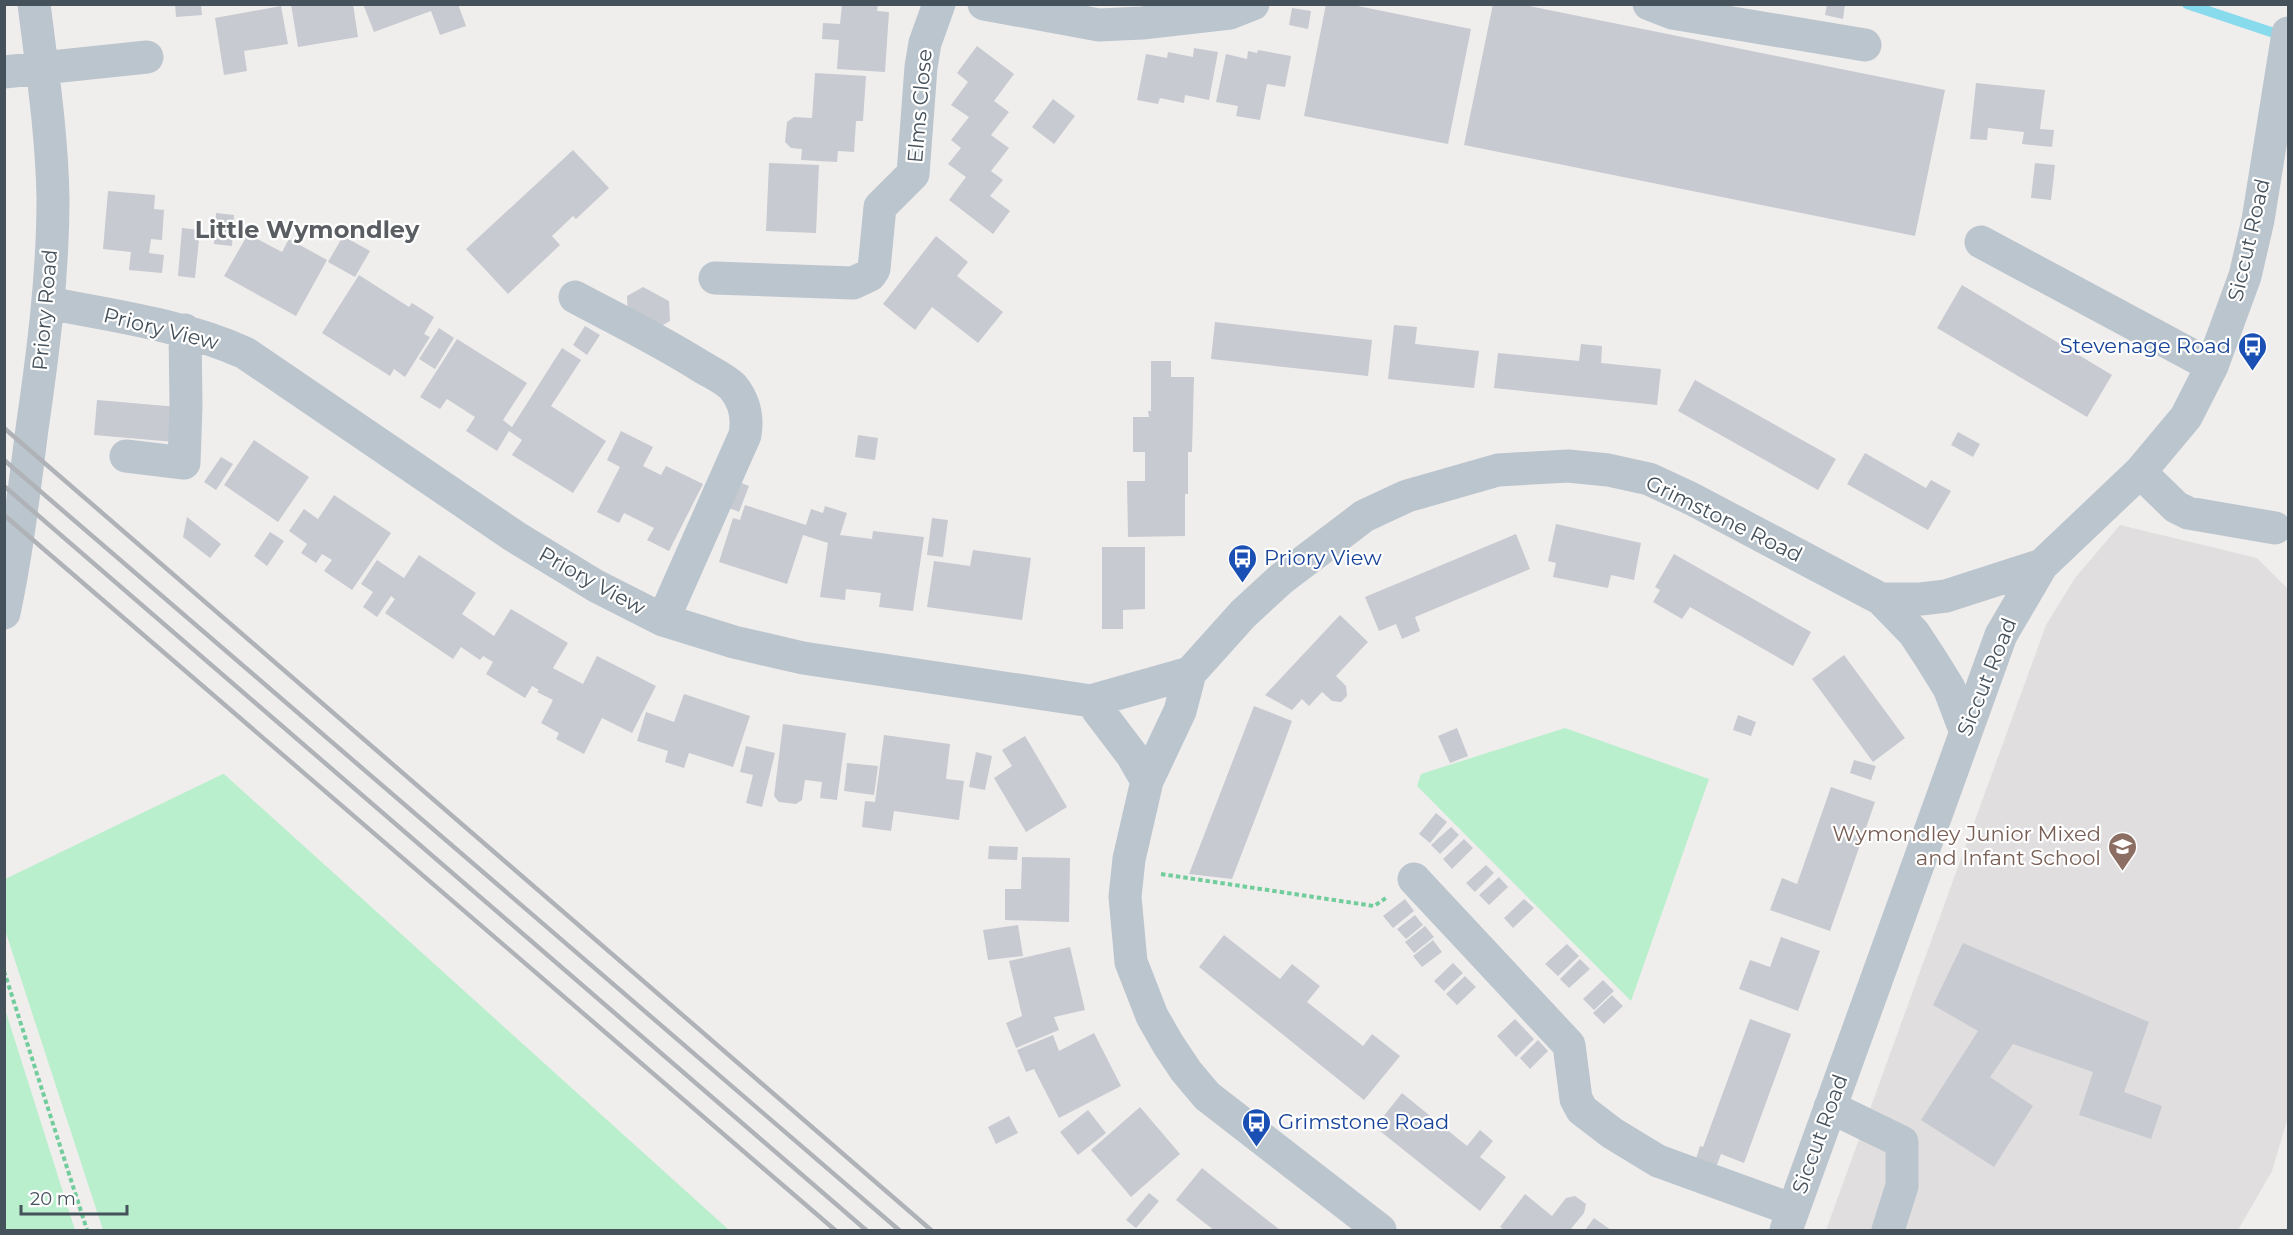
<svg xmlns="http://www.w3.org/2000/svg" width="2293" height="1235" font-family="Montserrat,sans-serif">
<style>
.education{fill:#e1dedf}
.green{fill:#baefcd}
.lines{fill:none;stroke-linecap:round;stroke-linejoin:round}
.stream{stroke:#87dbed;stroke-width:10}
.building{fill:#c7cad0}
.path{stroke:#72cd9d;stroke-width:4;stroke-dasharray:4.5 3;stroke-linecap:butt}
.minor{stroke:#bbc5cd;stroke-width:33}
.rail{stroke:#afb3b8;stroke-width:4.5}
.labels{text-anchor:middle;stroke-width:4.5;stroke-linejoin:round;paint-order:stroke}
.street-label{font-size:21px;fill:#45515b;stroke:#fff}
.transit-label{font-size:21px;fill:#164399;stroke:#fff;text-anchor:start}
.education-label{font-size:21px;fill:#785e54;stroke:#fff;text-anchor:end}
.quarter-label{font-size:24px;font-weight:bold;fill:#5a5e62;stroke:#fff}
</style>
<rect width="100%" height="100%" fill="#f0eded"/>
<!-- education -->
<path class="education" d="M2120 525 2257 558 2288 589V1117L2272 1171 2238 1230H1826L2046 625 2075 578Z"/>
<!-- green -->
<path class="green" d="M1565 728 1709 779 1631 1001 1417 786 1421 774Z
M223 774H224L729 1230H103L5 930V879Z
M4 1009H5L75 1230H5Z"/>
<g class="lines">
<!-- stream -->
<path class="stream" d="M2187 4 2274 33"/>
</g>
<!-- building -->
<path class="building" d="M175 4H201L202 15 176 17Z
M291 4H353L358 37 298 47Z
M363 4H458L466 26 440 35 431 11 374 32Z
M842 4H878L877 11 889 12 885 72 837 69 839 40 822 39 823 23 840 24Z
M1326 4H1348L1471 29 1448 144 1304 116Z
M1493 4H1519L1945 90 1915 236 1464 145Z
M1827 4H1845L1843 19 1825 15Z
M281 6 288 44 244 51 247 71 224 75 215 18Z
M1292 8 1311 11 1308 29 1289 25Z
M977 46 1014 74 994 101 1009 112 991 135 1009 148 991 171 1003 180 990 196 1010 211 993 234 949 200 966 177 948 164 961 148 951 140 969 117 951 105 968 82 957 73Z
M1194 48 1218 52 1209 100 1185 95 1184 103 1160 98 1158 104 1137 100 1146 54 1167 58 1168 52 1193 57Z
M1258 50 1291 56 1285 87 1267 84 1260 120 1236 116 1238 106 1216 102 1226 54 1247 59 1248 51 1257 53Z
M815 73 866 76 863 121H856L854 152 838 151 837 162 801 160 802 149 791 148 785 142 787 122 794 117 812 118Z
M1976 83 2045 90 2040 129 2054 130 2052 147 2022 144 2024 132 1988 128 1987 140 1970 139Z
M1053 99 1075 116 1054 144 1032 127Z
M573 150 609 188 576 219 573 216 552 236 560 245 508 294 466 249Z
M769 163 819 165 816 233 766 231Z
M2035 163 2055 165 2051 200 2031 198Z
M108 191 155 195 154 209 164 210 162 240 151 239 149 253 164 255 162 273 129 270 131 252 103 249Z
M216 213 234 215 232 246 214 244Z
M182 228 200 230 195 278 178 276Z
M248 234 282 252 289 239 327 260 296 316 224 276Z
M343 236 370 251 355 277 328 262Z
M936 236 968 262 957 276 1003 312 978 343 932 307 915 330 883 304Z
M359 275 409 307 412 303 434 317 424 334 430 337 405 377 394 369 390 376 322 333Z
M1962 285 2112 375 2087 417 1937 328Z
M643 287 669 301 670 321 654 330 628 316 627 296Z
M1215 322 1372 340 1368 376 1211 359Z
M1394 325 1417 327 1415 344 1479 351 1474 388 1388 379Z
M585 326 600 335 587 355 573 345Z
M439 328 454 338 435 369 419 359Z
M457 339 527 383 503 420 512 427 562 348 581 360 551 406 606 441 573 493 512 455 522 440 509 431 497 451 466 431 475 417 447 399 440 409 420 397Z
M1581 344 1602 346 1601 363 1661 369 1657 405 1494 388 1498 353 1579 361Z
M1151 361H1171V377H1194L1192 452H1188V494H1185V536L1128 537 1127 481H1145V452H1133V417H1149L1148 411H1151Z
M1695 380 1836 459 1818 490 1678 411Z
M97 400 178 407 175 442 94 435Z
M621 431 653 447 643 466 661 475 666 466 703 484 669 551 647 540 654 528 624 513 619 523 597 512 620 467 607 460Z
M1958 432 1980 444 1973 457 1951 445Z
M858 435 878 438 875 460 855 457Z
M254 440 309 477 278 522 224 485Z
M1865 453 1926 488 1931 480 1951 491 1928 530 1847 484Z
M221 457 233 464 216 490 204 482Z
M734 480 749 486 739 512 724 506Z
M334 495 391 533 352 590 324 571 332 560 322 554 316 563 301 553 307 544 289 531 304 509 318 519Z
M745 505 806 525 811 509 823 513 825 506 847 513 840 535 872 539 873 531 924 537 913 611 879 607 881 593 846 589 845 600 820 597 828 543 803 535 787 584 719 562 733 518 740 520Z
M187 517 221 544 210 558 183 537Z
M932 518 948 520 943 557 927 555Z
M1556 524 1641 543 1634 580 1611 575 1608 588 1553 577 1556 563 1548 561Z
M270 532 284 541 267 566 254 556Z
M1516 534 1530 569 1415 617 1420 631 1402 639 1396 624 1379 631 1365 597Z
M1102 547H1145V609L1123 610V629H1102Z
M973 550 1031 558 1022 620 927 607 934 561 970 566Z
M1674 554 1811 632 1793 666 1690 607 1682 619 1653 602 1660 590 1655 587Z
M419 555 476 593 462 614 494 636 511 609 568 643 553 668 583 684 597 656 656 686 632 733 602 718 584 754 556 739 559 733 541 723 553 700 537 692 539 690 532 686 525 698 486 674 493 662 483 656 480 660 461 647 453 659 385 613 395 599 391 596 377 617 363 607 373 592 361 584 377 560 404 578Z
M1340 615 1368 642 1336 676 1346 686 1347 696 1341 702 1332 701 1322 692 1309 706 1302 699 1292 710 1265 695Z
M1844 655 1905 738 1873 762 1812 679Z
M684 694 750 716 733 767 689 753 684 768 665 762 668 751 637 741 646 712 674 722Z
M1254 706 1292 721 1278 759 1232 879 1189 874Z
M1738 715 1756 722 1751 736 1733 730Z
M783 724 846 733 837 800 820 798 822 782 805 780 802 800 796 804 779 802 774 796Z
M1457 728 1468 756 1450 763 1438 736Z
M884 735 950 744 946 779 964 781 959 820 894 811 891 831 862 827 865 801 875 802Z
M1025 736 1067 807 1026 832 994 778 1012 766 1002 750Z
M746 746 775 753 762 807 746 803 753 775 740 772Z
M976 752 992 756 985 790 969 787Z
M1854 760 1876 766 1871 780 1850 773Z
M847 763 878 766 874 795 844 791Z
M1831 787 1875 802 1830 931 1770 910 1782 878 1797 884Z
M1436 813 1447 822 1430 843 1419 834Z
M1451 827 1459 835 1440 854 1431 845Z
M1464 839 1473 848 1452 869 1443 859Z
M989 846 1018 847 1017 860 988 859Z
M1022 857 1070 858 1069 922 1005 920V889H1021Z
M1486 865 1494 873 1475 892 1466 883Z
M1499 877 1508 887 1489 905 1479 895Z
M1405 899 1414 911 1393 928 1383 916Z
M1524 899 1534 908 1513 928 1504 918Z
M1415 915 1423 925 1406 939 1397 929Z
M1018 925 1023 956 988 960 983 930Z
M1425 926 1434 937 1414 953 1405 942Z
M1224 935 1280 979 1292 964 1320 986 1307 1002 1363 1046 1372 1034 1400 1056 1364 1100 1199 967Z
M1781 937 1820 951 1798 1011 1739 989 1750 960 1770 967Z
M1433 940 1442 952 1422 967 1413 956Z
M1963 943 2149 1022 2124 1092 2162 1106 2151 1139 2079 1115 2093 1072 2013 1044 1990 1077 2033 1106 1994 1167 1921 1120 1978 1031 1933 1005Z
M1567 944 1579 956 1558 976 1545 964Z
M1070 947 1085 1010 1054 1017 1059 1030 1016 1048 1006 1023 1022 1016 1009 961Z
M1580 959 1590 969 1569 988 1560 979Z
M1453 963 1463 973 1444 991 1434 981Z
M1465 976 1476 987 1457 1005 1446 994Z
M1603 980 1614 991 1594 1010 1583 999Z
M1612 995 1623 1006 1604 1024 1593 1013Z
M1515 1019 1534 1039 1516 1057 1497 1036Z
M1750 1019 1791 1034 1744 1163 1721 1154 1715 1170 1695 1162 1700 1146 1703 1147Z
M1094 1033 1121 1086 1059 1118 1034 1069 1026 1072 1017 1050 1053 1035 1059 1051Z
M1538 1040 1548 1051 1530 1069 1520 1058Z
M1402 1093 1467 1146 1480 1130 1493 1141 1480 1157 1506 1177 1480 1211 1375 1127Z
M1140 1107 1180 1154 1131 1197 1091 1150Z
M1088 1110 1106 1133 1078 1155 1060 1132Z
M1009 1116 1018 1133 996 1144 988 1127Z
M1202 1168 1228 1189 1280 1230H1214L1202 1221 1176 1200Z
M1149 1193 1159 1201 1136 1228 1126 1220Z
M1525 1194 1552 1216 1566 1198 1575 1196 1586 1204 1584 1213 1570 1230H1505L1500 1227Z
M1594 1218 1611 1230H1585Z"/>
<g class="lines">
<!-- path -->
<path class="path" d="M1161 874 1374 906 1386 898
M4 971 87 1230"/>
<!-- minor -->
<path class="minor" d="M984 4 1099 25 1142 23 1230 13 1253 4
M1649 4 1672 13 1865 45
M4 72 147 57
M1981 242 2212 366
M715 278 853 283 870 275 874 269 880 207 913 174 921 67 925 43 939 4
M575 297C618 320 661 341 702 367 712 373 725 379 733 387 745 402 748 417 745 435L663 620
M48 303C115 316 183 325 245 353L514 536 596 586 663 620 734 642 803 658 1091 701 1190 673
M126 456 184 463 186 406 185 330
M2140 472 2176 507 2188 513 2275 528
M1881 599H1921L1946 596 2042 565
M4 613C17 552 24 491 32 429 43 353 53 276 53 199 52 134 42 69 34 4
M1091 701 1132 755 1147 781
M1414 879 1569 1045 1576 1099 1582 1110 1612 1133 1658 1161 1793 1210
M1830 1107 1902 1142V1186L1888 1230
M1380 1230 1207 1096 1186 1071 1168 1044 1152 1016 1131 962 1125 897 1129 859 1147 781 1180 711 1190 673 1243 614 1281 579 1364 516 1407 496 1498 470 1568 466 1608 470 1649 479 1692 499 1881 599 1914 633 1931 659 1949 688 1965 730
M1786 1230 2001 635 2042 565 2140 472 2186 417 2212 366 2245 276 2258 220 2288 33"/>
<!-- rail -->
<path class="rail" d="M4 428 931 1230
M4 460 899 1230
M4 486 866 1230
M4 515 835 1230"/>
</g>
<!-- icons -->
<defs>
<symbol id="bus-pin" viewBox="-11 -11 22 30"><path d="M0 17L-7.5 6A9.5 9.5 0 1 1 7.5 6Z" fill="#1a4fb4" stroke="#fff"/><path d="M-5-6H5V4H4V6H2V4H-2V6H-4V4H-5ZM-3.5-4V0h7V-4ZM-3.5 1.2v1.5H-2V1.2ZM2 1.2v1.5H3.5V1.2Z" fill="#fff"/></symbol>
<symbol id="school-pin" viewBox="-11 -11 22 30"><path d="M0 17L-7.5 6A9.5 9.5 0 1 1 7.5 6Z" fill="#8d6e63" stroke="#fff"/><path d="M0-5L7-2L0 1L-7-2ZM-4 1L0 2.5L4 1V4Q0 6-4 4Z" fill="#fff"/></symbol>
</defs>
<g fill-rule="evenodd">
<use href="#bus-pin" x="2236" y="330" width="33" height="45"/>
<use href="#bus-pin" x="1226" y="542" width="33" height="45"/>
<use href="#school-pin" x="2106" y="830" width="33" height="45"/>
<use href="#bus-pin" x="1240" y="1106" width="33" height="45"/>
</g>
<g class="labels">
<!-- street labels -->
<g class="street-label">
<text transform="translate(920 106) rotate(-85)" y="7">Elms Close</text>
<text transform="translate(2249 240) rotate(-77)" y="7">Siccut Road</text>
<text transform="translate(45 310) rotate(-85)" y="7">Priory Road</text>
<text transform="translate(161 329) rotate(14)" y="7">Priory View</text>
<text transform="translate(1724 519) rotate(26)" y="7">Grimstone Road</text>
<text transform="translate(592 581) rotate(29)" y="7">Priory View</text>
<text transform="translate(1987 677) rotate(-68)" y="7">Siccut Road</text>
<text transform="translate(1820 1134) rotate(-70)" y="7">Siccut Road</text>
</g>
<!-- transit labels -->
<g class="transit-label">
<text x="2231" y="353" text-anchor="end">Stevenage Road</text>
<text x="1264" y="565">Priory View</text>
<text x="1278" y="1129">Grimstone Road</text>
</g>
<!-- education labels -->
<g class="education-label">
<text x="2101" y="841">Wymondley Junior Mixed<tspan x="2101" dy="24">and Infant School</tspan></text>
</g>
<!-- quarter labels -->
<g class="quarter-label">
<text x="307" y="238">Little Wymondley</text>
</g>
</g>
<!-- border -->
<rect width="2293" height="1235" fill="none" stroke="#45515b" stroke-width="12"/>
<!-- scale -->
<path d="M21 1205v9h106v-9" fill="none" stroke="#45515b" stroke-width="3"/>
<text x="30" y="1205" font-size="18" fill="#45515b" stroke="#ffffff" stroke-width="4.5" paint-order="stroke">20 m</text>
</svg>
